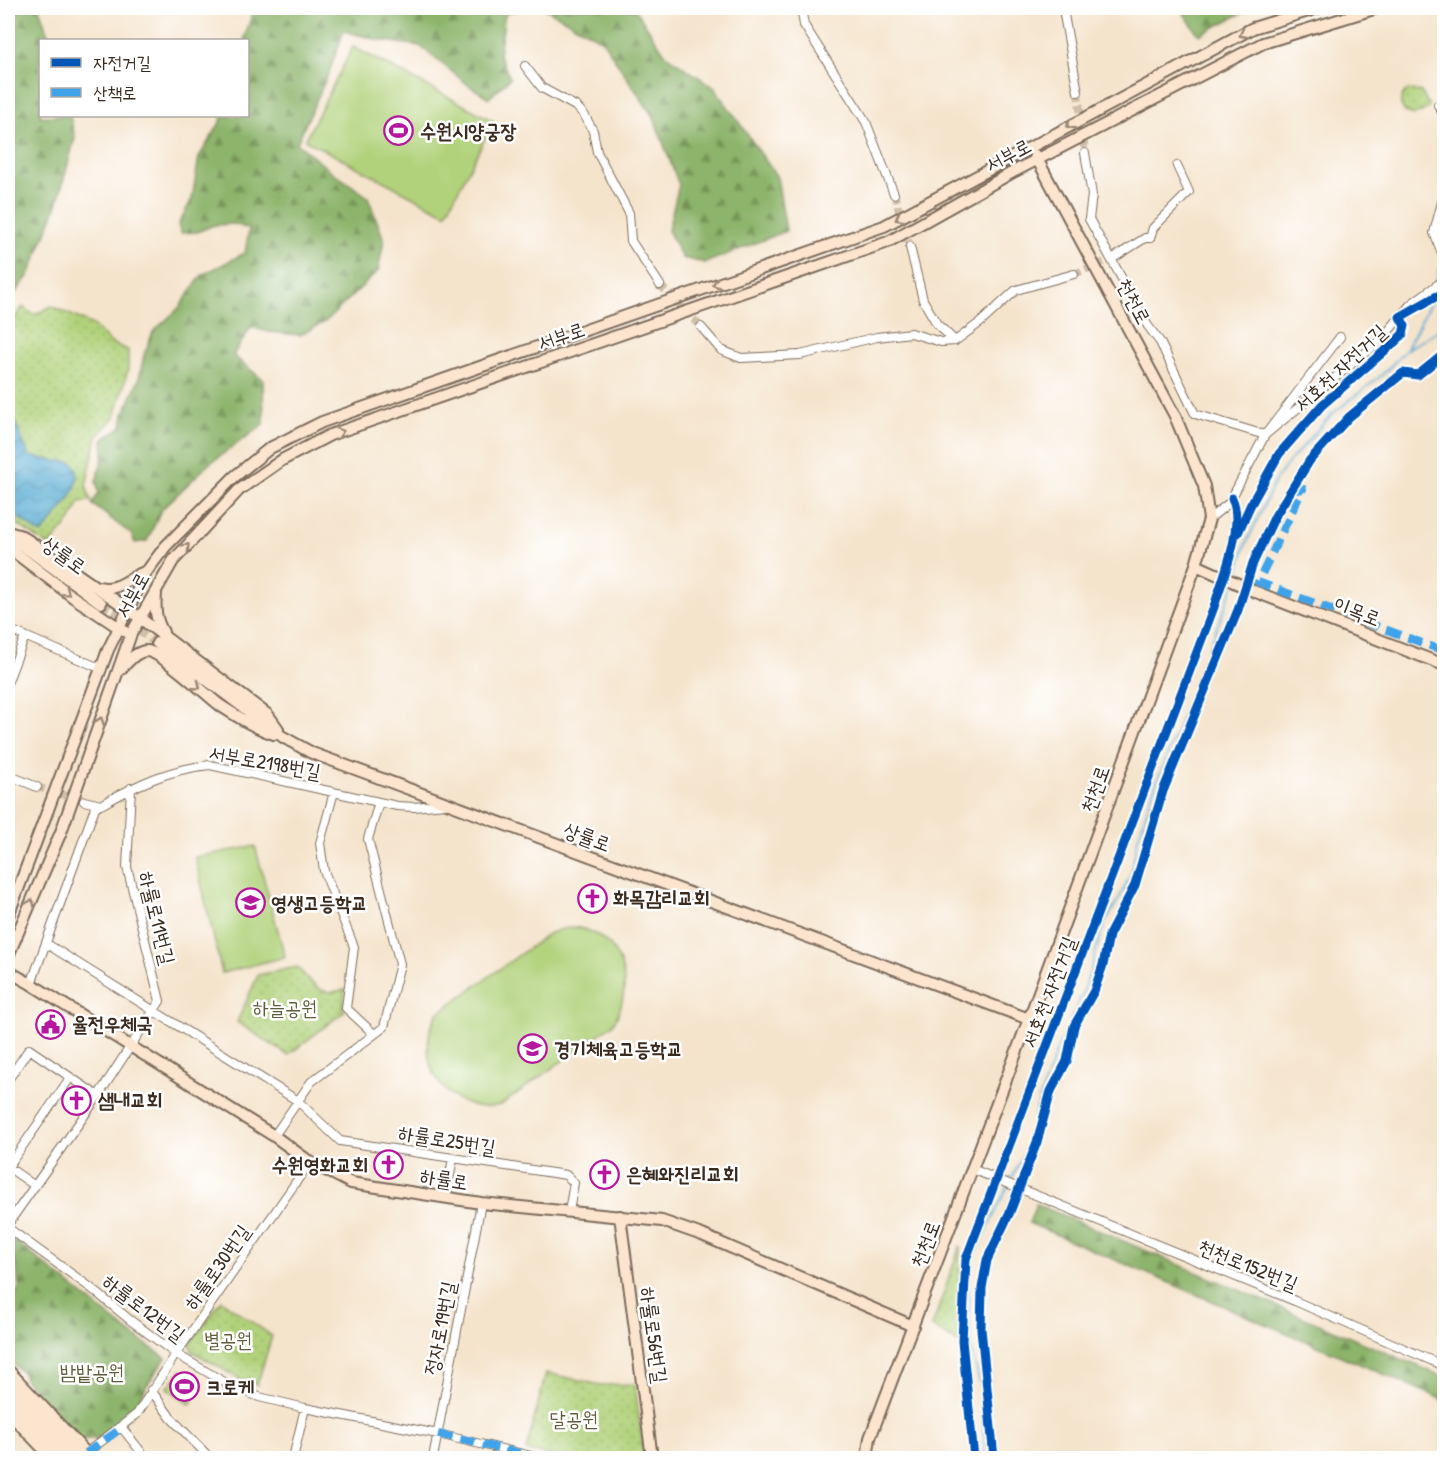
<svg xmlns="http://www.w3.org/2000/svg" width="1452" height="1466" font-family="'Patrick Hand','Poor Story',sans-serif">
<style>
.grass{fill:#b1d27a;stroke:#767e4c;stroke-width:1.5}
.forest{fill:url(#forest-firs);stroke:#646f44;stroke-width:1.5}
.park{fill:url(#park-dots);stroke:#767e4c;stroke-width:1.5}
.water{fill:url(#water-waves);stroke:#496a78;stroke-width:1.5}
.lines{fill:none;stroke-linecap:round;stroke-linejoin:round}
.stream{stroke:#57abd3;stroke-width:2}
.street-tunnel{stroke:#d0bfa9;stroke-width:8;stroke-dasharray:8 4;stroke-linecap:butt}
.secondary-tunnel{stroke:#d0bfa9;stroke-width:10;stroke-dasharray:10 5;stroke-linecap:butt}
.street-casing{stroke:#7c6b5b;stroke-width:10}
.secondary-casing{stroke:#7c6b5b;stroke-width:14}
.street{stroke:#fff;stroke-width:8}
.secondary{stroke:#fbe5cf;stroke-width:10}
.quiet{stroke:#3fa3ea;stroke-width:8;stroke-dasharray:15 8;stroke-linecap:butt}
.cycleway-casing{stroke:#fff;stroke-width:13}
.cycleway{stroke:#0057b8;stroke-width:9}
.oneway{stroke:#9b8876}
.labels{text-anchor:middle;stroke-width:5;stroke-linejoin:round;paint-order:stroke}
.poi-label{font-size:20px;font-weight:bold;fill:#3b2a1e;stroke:#fff;text-anchor:start}
.street-label{font-size:20px;fill:#3b2a1e;stroke:#fff}
.park-label{font-size:20px;fill:#5e5c3a;stroke:#fff}
</style>
<defs>
<pattern id="forest-firs" width="22" height="20" patternUnits="userSpaceOnUse" patternTransform="scale(1.5)"><rect width="22" height="20" fill="#8cb46a"/><path d="M5 1l3.5 6h-7zM16 11l3.5 6h-7z" fill="#749357"/></pattern>
<pattern id="park-dots" width="8" height="8" patternUnits="userSpaceOnUse" patternTransform="scale(1.5)"><rect width="8" height="8" fill="#b1d27a"/><path d="M2 2h.1M6 6h.1" fill="none" stroke="#99b469" stroke-width="1.8" stroke-linecap="round"/></pattern>
<pattern id="water-waves" width="16" height="10" patternUnits="userSpaceOnUse" patternTransform="scale(1.5)"><rect width="16" height="10" fill="#57abd3"/><path d="M0 5q4-4 8 0t8 0" fill="none" stroke="#498bab"/></pattern>
</defs>
<rect width="100%" height="100%" fill="#fff"/>
<filter id="ink" filterUnits="userSpaceOnUse"><feTurbulence type="fractalNoise" baseFrequency=".0167" numOctaves="2"/><feDisplacementMap in="SourceGraphic" scale="12" xChannelSelector="R" yChannelSelector="G"/><feConvolveMatrix kernelMatrix="1 2 1 2 8 2 1 2 1" color-interpolation-filters="sRGB"/></filter>
<filter id="wash" filterUnits="userSpaceOnUse"><feTurbulence type="fractalNoise" baseFrequency=".008" numOctaves="4" result="noise"/><feDisplacementMap in="SourceGraphic" scale="24" xChannelSelector="R" yChannelSelector="G"/><feGaussianBlur stdDeviation="1.35" result="paint"/><feColorMatrix in="noise" values="0 0 0 0 0 0 0 0 0 0 0 0 0 0 0 0 0 1.4 0 .05"/><feComposite in="paint" operator="in"/></filter>
<g filter="url(#wash)">
<rect width="100%" height="100%" fill="#f5e4cc"/>
<!-- grass -->
<path class="grass" d="M353 47 494 121 446 214 305 140Z
M255 846 285 957 222 973 195 857Z
M575 927C623 935 636 985 613 1024L501 1105C447 1119 409 1058 438 1013L550 933 562 929Z
M181 1370 203 1386 190 1404 167 1388Z"/>
<!-- forest -->
<path class="forest" d="M8 8H39L50 40H40V116H70L75 138 56 208 29 275 8 302Z
M254 8H523L505 14 499 55 510 78 489 98 468 85 420 46 378 40 344 31 329 72 297 143 328 169 368 197 384 240 378 271 325 322 300 335 269 332 251 327 233 355 263 380 264 424 209 464 161 510 147 541 135 543 131 534 92 504 99 493 96 482 103 457V440L122 426 124 414 139 379 144 355 153 332 179 308 202 275 245 253 249 229 235 224 214 225 197 232 181 233 178 225 192 199 199 157 221 121 222 116H248V40H244Z
M544 8H634L666 55 715 88 777 177 786 231 705 263 682 258 668 230 679 185 654 118 602 40Z
M1180 8H1252L1199 35Z
M1036 1204 1444 1377V1400L1029 1223Z
M8 1235 131 1334 166 1358 147 1385 132 1415 98 1438 81 1440 25 1380 23 1373 8 1360V1306L19 1288 17 1269 8 1243Z"/>
<!-- park -->
<path class="park" d="M1409 90 1421 92 1429 105V108L1415 115 1405 112C1398 103 1400 95 1409 90Z
M52 306 93 325 111 343 128 350V370L115 417 97 437 86 485 91 501 80 502 71 520 49 546 8 518V327L23 307 34 315Z
M297 967C312 983 320 999 345 989L343 1009 345 1011 288 1055 237 1022 258 975Z
M960 1246 958 1343 932 1327Z
M221 1300 272 1336 257 1385 241 1380 192 1351 190 1344Z
M546 1373 601 1385 635 1384 644 1458H565L526 1451Z"/>
<!-- water -->
<path class="water" d="M8 418 15 422 29 456 58 461 72 462C92 481 54 519 41 534L8 510Z"/>
<g class="lines">
<!-- stream -->
<path class="stream" d="M1436 282 1443 259
M1406 350 1430 303 1434 290
M1236 578 1246 544 1275 481 1289 462 1332 414 1382 375 1406 350 1444 327
M985 1458 981 1387 971 1349 968 1284 972 1260 1026 1149 1037 1106 1055 1054 1084 991 1105 922 1119 899 1131 874 1137 842 1151 797 1233 586"/>
</g>
</g>
<g filter="url(#ink)">
<g class="lines">
<!-- street-tunnel -->
<path class="street-tunnel" d="M1078 92 1085 153
M894 194 910 247
M1074 274 1112 259
M660 285 701 327
M37 787 84 801"/>
<!-- secondary-tunnel -->
<path class="secondary-tunnel" d="M101 603 157 643"/>
<defs>
<path id="street" d="M801 8 804 25 866 122 894 194
M1066 8 1064 15 1078 92
M525 66 542 88 577 107 585 116 593 131 597 152 629 213 631 241 660 285
M1438 105 1444 115
M1085 153 1092 195 1089 219 1148 326 1160 342 1195 414 1265 435 1340 337
M1444 194 1434 233 1444 258
M910 247 923 300 937 324 955 341
M1112 259 1145 238H1150L1153 228 1189 192 1177 166
M701 327 721 350 741 358 800 355 877 337 911 333 941 342 955 341 981 322 1016 290 1074 274
M1209 519 1229 503 1265 435 1381 340 1411 304 1444 280
M8 629 102 669
M8 681 25 636
M8 775 37 787
M334 792 320 843 324 871 354 947 346 1008 374 1034
M84 801 101 805C136 785 169 769 210 765L397 806 414 807 445 804
M47 944 298 1101 340 1141 566 1175 574 1183 569 1211
M31 984 96 805
M8 1080 29 1049 98 1096
M274 1136 311 1082 384 1027 400 964 368 839 379 802
M8 1167 70 1078
M8 1167 35 1186
M972 1169 1295 1301 1444 1366
M446 1197 453 1158
M8 1224 98 1096 160 1001 127 867 131 788
M8 1228 91 1288 130 1320 176 1354 226 1383 259 1397 305 1408 438 1434 540 1458
M151 1390 171 1418 210 1458
M122 1428 146 1458
M86 1453 137 1414 176 1354 310 1162
M293 1458 305 1408
M433 1458 481 1203"/>
<path id="secondary" d="M8 532 22 536 128 609 268 715 278 729
M8 535 101 603
M8 540 13 551 73 597 124 631
M1196 565 1256 592 1444 665
M99 587C119 592 129 577 147 571
M156 593C155 608 155 619 163 632
M157 643 283 737 312 753 1029 1019
M121 669C128 662 136 651 147 651 162 652 206 695 221 706 238 717 255 728 274 734
M8 916 108 650 147 571 165 547 234 477 270 448 322 422 884 226 1253 28 1318 8
M8 956 61 832 131 634 173 561 239 490 282 460 330 435 888 242 1015 171 1263 43 1377 8
M8 971 31 984 274 1136 310 1162 351 1183 481 1203 662 1221 702 1235 913 1326
M620 1216 652 1458
M8 1370 91 1458
M8 1384 79 1458
M8 1398 66 1458
M8 1412 52 1458
M867 1458 870 1438 1029 1019 1196 565 1209 519 1204 486 1175 416 1035 155"/>
</defs>
<!-- street casing -->
<use href="#street" class="street-casing"/>
<!-- secondary casing -->
<use href="#secondary" class="secondary-casing"/>
<!-- street -->
<use href="#street" class="street"/>
<!-- secondary -->
<use href="#secondary" class="secondary"/>
<!-- quiet -->
<path class="quiet" d="M1290 491 1303 489 1258 582 1444 651
M438 1434 540 1458
M86 1453 122 1428"/>
<defs>
<path id="cycleway" d="M1238 533 1250 506 1279 454 1322 405 1396 341 1403 334 1405 326 1400 317 1437 296 1444 295
M974 1458 962 1341 966 1259 1214 607C1223 577 1245 527 1232 498
M994 1458 981 1329 982 1288 987 1260 1010 1212 1037 1142 1051 1091 1067 1061 1074 1026 1094 991 1103 965 1109 935 1135 885 1163 791 1238 610 1253 563 1275 516 1310 460 1349 417 1403 373 1418 375 1444 354"/>
</defs>
<!-- cycleway casing -->
<use href="#cycleway" class="cycleway-casing"/>
<!-- cycleway -->
<use href="#cycleway" class="cycleway"/>
</g>
<!-- one-way arrows -->
<defs><path id="oneway-chevron" d="M-2-3.5L2.5 0L-2 3.5" fill="none" stroke-width="1.6" stroke-linecap="round" stroke-linejoin="round" transform="scale(1.5)"/></defs>
<g class="oneway">
<use href="#oneway-chevron" transform="translate(1243 34) rotate(152)"/>
<use href="#oneway-chevron" transform="translate(1070 125) rotate(152)"/>
<use href="#oneway-chevron" transform="translate(899 218) rotate(151)"/>
<use href="#oneway-chevron" transform="translate(716 284) rotate(161)"/>
<use href="#oneway-chevron" transform="translate(340 432) rotate(-19)"/>
<use href="#oneway-chevron" transform="translate(186 547) rotate(-47)"/>
<use href="#oneway-chevron" transform="translate(66 592) rotate(37)"/>
<use href="#oneway-chevron" transform="translate(197 686) rotate(39)"/>
<use href="#oneway-chevron" transform="translate(100 721) rotate(-71)"/>
<use href="#oneway-chevron" transform="translate(31 903) rotate(-67)"/>
</g>
</g>
<!-- icons -->
<defs>
<symbol id="stadium-ring" viewBox="-11 -11 22 22"><circle r="9.5" fill="#fff" stroke="#b5179e" stroke-width="1.5"/><path d="M0-5a6.5 5 0 1 0 0 10a6.5 5 0 1 0 0-10ZM-3.5-1.8h7v3.6h-7Z" fill="#b5179e"/></symbol>
<symbol id="church-ring" viewBox="-11 -11 22 22"><circle r="9.5" fill="#fff" stroke="#b5179e" stroke-width="1.5"/><path d="M-1.2-6h2.4v3.5h3.3v2.4h-3.3V6h-2.4V-.1h-3.3v-2.4h3.3Z" fill="#b5179e"/></symbol>
<symbol id="school-ring" viewBox="-11 -11 22 22"><circle r="9.5" fill="#fff" stroke="#b5179e" stroke-width="1.5"/><path d="M0-5L7-2L0 1L-7-2ZM-4 1L0 2.5L4 1V4Q0 6-4 4Z" fill="#b5179e"/></symbol>
<symbol id="civic-ring" viewBox="-11 -11 22 22"><circle r="9.5" fill="#fff" stroke="#b5179e" stroke-width="1.5"/><path d="M-.6-6.5H3V-4.5H.6V-3L4-1V1h2V6H-6V1h2V-1L-.6-3ZM-1.2 2.5V6h2.4V2.5Z" fill="#b5179e"/></symbol>
</defs>
<g fill-rule="evenodd">
<use href="#stadium-ring" x="382" y="114" width="33" height="33"/>
<use href="#church-ring" x="576" y="882" width="33" height="33"/>
<use href="#school-ring" x="234" y="886" width="33" height="33"/>
<use href="#civic-ring" x="34" y="1008" width="33" height="33"/>
<use href="#school-ring" x="516" y="1032" width="33" height="33"/>
<use href="#church-ring" x="60" y="1084" width="33" height="33"/>
<use href="#church-ring" x="372" y="1148" width="33" height="33"/>
<use href="#church-ring" x="588" y="1158" width="33" height="33"/>
<use href="#stadium-ring" x="168" y="1370" width="33" height="33"/>
</g>
<g class="labels">
<!-- poi labels -->
<g class="poi-label">
<text x="420" y="138">수원시양궁장</text>
<text x="613" y="905">화목감리교회</text>
<text x="271" y="910">영생고등학교</text>
<text x="72" y="1031">율전우체국</text>
<text x="554" y="1056">경기체육고등학교</text>
<text x="98" y="1107">샘내교회</text>
<text x="368" y="1172" text-anchor="end">수원영화교회</text>
<text x="626" y="1181">은혜와진리교회</text>
<text x="206" y="1394">크로케</text>
</g>
<!-- street labels -->
<g class="street-label">
<text transform="translate(1008 155) rotate(-28)" y="7">서부로</text>
<text transform="translate(1134 301) rotate(62)" y="7">천천로</text>
<text transform="translate(561 336) rotate(-19)" y="7">서부로</text>
<text transform="translate(1340 368) rotate(-43)" y="7">서호천 자전거길</text>
<text transform="translate(64 555) rotate(36)" y="7">상률로</text>
<text transform="translate(132 595) rotate(-61)" y="7">서부로</text>
<text transform="translate(1357 611) rotate(21)" y="7">이목로</text>
<text transform="translate(265 762) rotate(10)" y="7">서부로2198번길</text>
<text transform="translate(1095 789) rotate(-70)" y="7">천천로</text>
<text transform="translate(587 837) rotate(20)" y="7">상률로</text>
<text transform="translate(157 918) rotate(76)" y="7">하률로11번길</text>
<text transform="translate(1049 992) rotate(-69)" y="7">서호천 자전거길</text>
<text transform="translate(447 1140) rotate(9)" y="7">하률로25번길</text>
<text transform="translate(444 1179) rotate(9)" y="7">하률로</text>
<text transform="translate(925 1244) rotate(-69)" y="7">천천로</text>
<text transform="translate(1248 1265) rotate(22)" y="7">천천로152번길</text>
<text transform="translate(217 1267) rotate(-55)" y="7">하률로30번길</text>
<text transform="translate(144 1308) rotate(37)" y="7">하률로12번길</text>
<text transform="translate(440 1328) rotate(-79)" y="7">정자로19번길</text>
<text transform="translate(654 1335) rotate(82)" y="7">하률로56번길</text>
</g>
<!-- park labels -->
<g class="park-label">
<text x="285" y="1015">하늘공원</text>
<text x="228" y="1347">별공원</text>
<text x="92" y="1379">밤밭공원</text>
<text x="574" y="1426">달공원</text>
</g>
</g>
<!-- margin -->
<rect width="1452" height="1466" fill="none" stroke="#fff" stroke-width="30"/>
<!-- legend -->
<rect x="39" y="39" width="210" height="78" fill="#ffffff" stroke="#b1aaa5" stroke-width="1.5"/>
<rect x="51" y="58" width="30" height="9" fill="#0057b8" stroke="#b1aaa5" stroke-width="1.5"/>
<text x="93" y="69" font-size="18" fill="#3b2a1e">자전거길</text>
<rect x="51" y="88" width="30" height="9" fill="#3fa3ea" stroke="#b1aaa5" stroke-width="1.5"/>
<text x="93" y="99" font-size="18" fill="#3b2a1e">산책로</text>
</svg>
